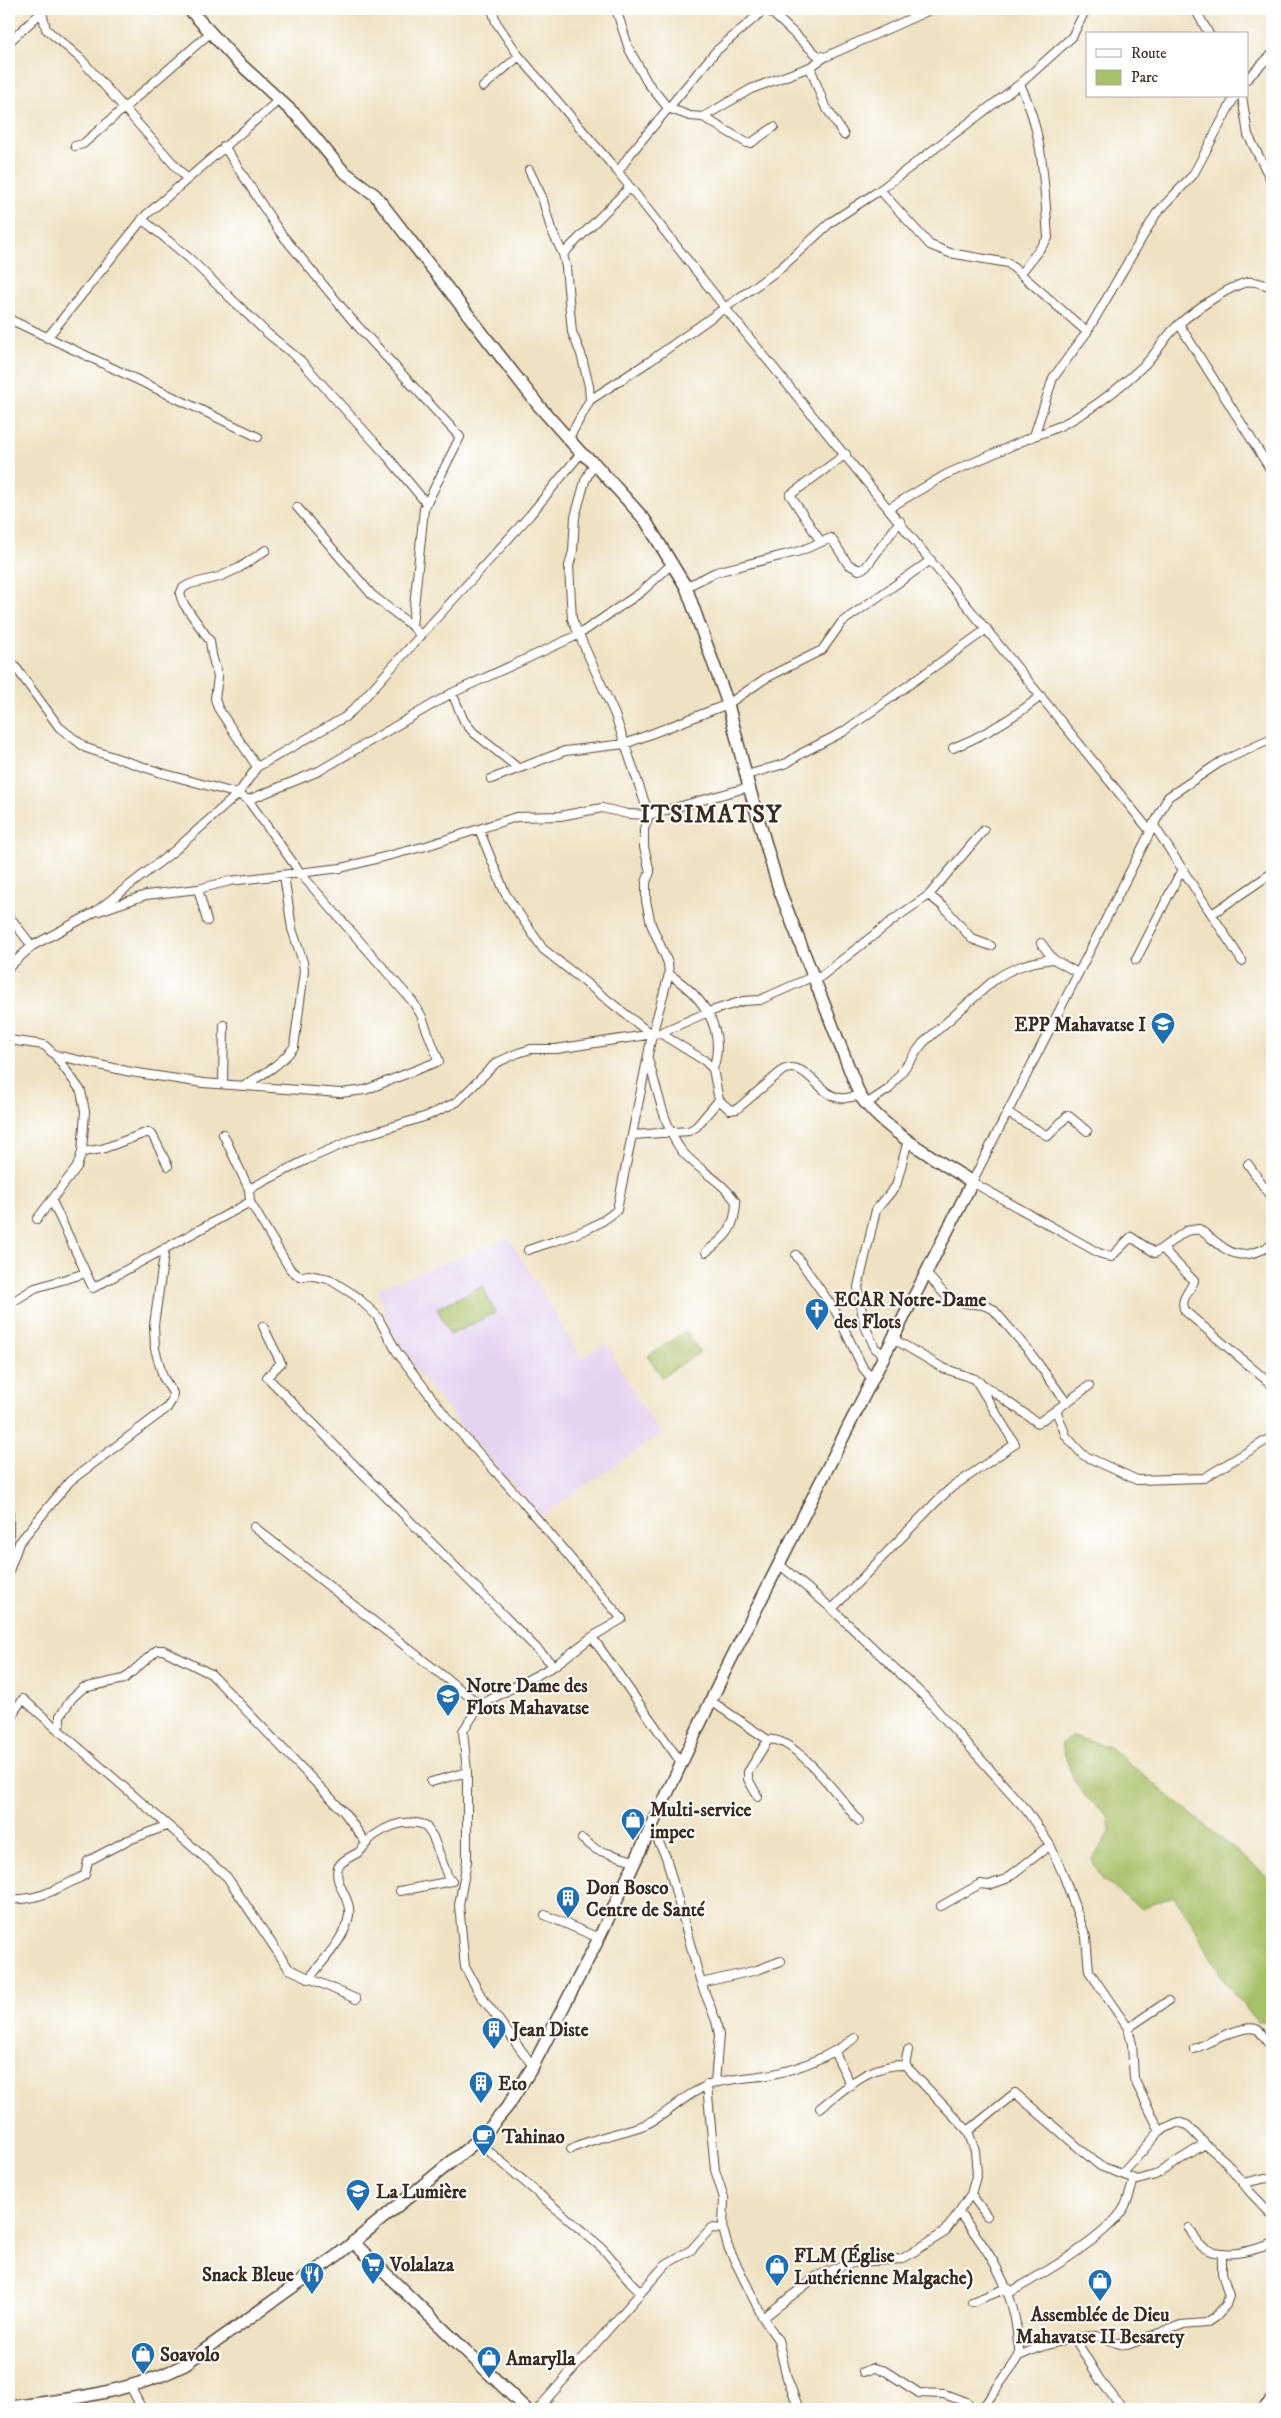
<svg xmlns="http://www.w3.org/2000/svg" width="1281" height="2418" font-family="'IM FELL DW Pica',serif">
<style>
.built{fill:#e5d3f0}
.green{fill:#a7c167;stroke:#717642}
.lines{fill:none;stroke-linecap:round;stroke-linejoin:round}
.street-casing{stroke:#564637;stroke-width:10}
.secondary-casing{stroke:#564637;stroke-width:14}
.street{stroke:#fff;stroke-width:8}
.secondary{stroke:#fff;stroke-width:11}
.labels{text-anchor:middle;stroke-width:4;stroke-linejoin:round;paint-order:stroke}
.poi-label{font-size:19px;font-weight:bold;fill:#3b2a1e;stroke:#fff;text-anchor:start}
.district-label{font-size:24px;font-weight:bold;letter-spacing:1px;fill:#3b2a1e;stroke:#fff}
</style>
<rect width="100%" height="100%" fill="#fff"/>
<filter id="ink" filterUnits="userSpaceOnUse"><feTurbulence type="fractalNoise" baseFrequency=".02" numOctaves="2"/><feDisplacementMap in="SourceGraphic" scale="10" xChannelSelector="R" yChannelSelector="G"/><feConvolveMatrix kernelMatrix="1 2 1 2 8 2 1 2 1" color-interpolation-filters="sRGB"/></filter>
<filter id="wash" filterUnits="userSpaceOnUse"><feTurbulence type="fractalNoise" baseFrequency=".0096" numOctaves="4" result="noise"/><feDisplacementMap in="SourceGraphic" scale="20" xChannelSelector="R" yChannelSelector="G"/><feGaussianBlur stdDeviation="1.12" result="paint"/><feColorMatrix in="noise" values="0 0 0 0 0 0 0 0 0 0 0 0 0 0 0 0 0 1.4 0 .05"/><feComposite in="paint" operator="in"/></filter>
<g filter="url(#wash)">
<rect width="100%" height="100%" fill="#efe2c3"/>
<!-- built -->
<path class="built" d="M509 1238 582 1359 606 1343 614 1354 612 1356 635 1392 633 1393 661 1434 541 1516 464 1429 416 1370 391 1329 377 1289Z"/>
<!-- green -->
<path class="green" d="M483 1286 495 1313 450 1335 437 1308Z
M686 1331 700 1352 662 1377 648 1356Z
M1073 1736 1109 1747 1272 1880V2022H1257L1222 1977 1186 1912 1173 1896 1142 1909 1103 1880 1092 1860 1110 1831 1108 1816 1086 1797 1074 1781 1061 1744Z"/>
</g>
<g filter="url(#ink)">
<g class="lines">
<defs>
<path id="street" d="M492 9 496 22 519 56 618 172 726 309 1150 831
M616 9 629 49 647 82 668 108 690 116 703 117 751 89 810 67 825 57
M768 9 817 55 825 57 932 9
M1195 9 1209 34
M42 12 46 29 80 58 186 178
M9 42 44 10
M810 67 824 104 844 135
M1247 79 1272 54
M1020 84C1044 134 1044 184 1048 238L1021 273
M483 87 519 56
M1242 96 1248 135 1272 182
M703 117 747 143H751L774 127
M75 146 83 144 210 33
M224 146 279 231 353 321 460 437 424 509 412 626
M529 170 542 197 551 229 563 254 566 267 572 332 581 354 589 386 590 400 569 438
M618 172 631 153 716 51 765 9
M880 190 930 245 950 253 1008 263 1087 332
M142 219 189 258 267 333 300 360 387 456 426 503
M563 254 630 187
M9 319 258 437
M1179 324 1272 472
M47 338 146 215 279 100
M590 400 650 361 781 268 831 222 880 190 1020 84 1072 37 1086 9
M1034 436C1074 424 1112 395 1142 367 1156 355 1165 336 1179 324 1195 310 1226 288 1247 282 1254 280 1265 285 1272 287
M297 507 372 595 412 626 421 636
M889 508 947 474 1034 436 1053 378 1087 332 1156 214 1193 175 1235 96
M821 542 790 495 846 454
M686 587 716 572 800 551 831 538 848 564 859 570 866 567 900 521
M9 658 59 727 86 748 162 773 238 794 248 800 301 874 413 1002 421 1015 439 1061 365 1090 340 1093 203 1083 131 1072 55 1055 44 1045 9 1040
M452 693 464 721 473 732 518 768
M1272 739 1222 761 1168 797 972 1182 1099 1253 1111 1257 1131 1237 1155 1253 1186 1231 1199 1229C1229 1251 1235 1265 1272 1245
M953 748C986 735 1013 718 1041 696
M257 767 218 708 215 699 218 677 212 655 210 641 183 603 180 594 183 588 190 584 219 577 239 568 266 550
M747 775 787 763 802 753 843 732 987 629
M491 779 565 751 625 744 728 704 766 678 822 650 842 622 931 560
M248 800 319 771 452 693 578 635 640 593 673 563
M1153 824 1242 961
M479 829 505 893 543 949 652 1035
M198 889 207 921
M929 895 944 907 972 939 991 946
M99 911 146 895 198 889 230 881 341 868 426 846 516 817 560 816 602 808 628 814 649 815 749 787
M1212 914 1272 873
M9 916 32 946
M1041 943 1053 959 1078 973
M1136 960 1179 875 1184 871
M9 967 32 946 95 912 174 851 238 794 257 767 345 717 354 709 530 515 581 453
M669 974C702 996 727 1028 713 1069
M815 981 897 917 929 895 984 830
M660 1033 708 1012 743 1001 760 1000 814 976
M648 1059C657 1087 664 1127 681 1150 697 1170 722 1180 736 1202 735 1229 726 1237 706 1252
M223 1084 224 1025
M244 1085C263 1075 281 1064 294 1047L304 971 303 962 292 929 284 875
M866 1104 889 1089 923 1043 993 981C1012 967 1030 962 1053 959
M1008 1113 1048 1136 1068 1115 1087 1131
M223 1134 249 1189 250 1202 290 1269 300 1277 308 1275 329 1279 356 1296 377 1316 397 1352 448 1419 522 1501 622 1619 592 1637 554 1666 480 1705 463 1731 467 1772V1861L459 1905 465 1967 481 1996 533 2066
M633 1135 689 1131 696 1127 719 1100
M82 1152 102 1149 148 1132 153 1136 168 1166
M1248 1164 1272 1199
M249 1189 306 1160 359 1137 427 1116 457 1102 496 1063 518 1053 531 1049H556L660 1033 705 1061 713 1069 719 1100 730 1110 737 1109 783 1070C806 1059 818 1095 840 1098 846 1099 854 1096 860 1096
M52 1201 93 1288 250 1202
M37 1219 77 1167 82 1152 85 1112 81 1091 55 1055
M1162 1248 1194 1281C1190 1291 1179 1300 1185 1311L1272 1385
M528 1250C558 1239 593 1232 617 1210L652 1035 669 974 668 963 651 924 646 901V882L650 872 644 847V829L649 815 615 715 572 619 569 566 573 551 575 517 585 481 594 463
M796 1255 836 1312 863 1368 872 1379
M925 1272 947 1297 964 1303 983 1305 993 1309 1029 1351 1066 1402
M9 1304 35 1288 86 1273
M263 1326 281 1363 267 1377 554 1666
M892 1338 943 1368 975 1379 1038 1423 1089 1386
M884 1355 875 1348 864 1324 858 1287 876 1210 896 1186 908 1140
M1056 1410 1066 1436 1083 1455 1137 1480 1204 1478 1272 1437
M9 1513V1545
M254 1527 480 1705
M779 1564 832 1609 926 1698 1027 1811 1050 1845 1063 1874 1086 1937 1089 1971 1128 2028 1132 2044 1134 2079 1160 2131
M9 1571 19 1543 70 1481 167 1408 172 1400 173 1393 163 1377 155 1349 154 1325 165 1248
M832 1609 936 1502 951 1488 1015 1444 975 1379
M592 1637 682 1764
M711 1701 768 1740C794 1734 843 1802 859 1821
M9 1728 15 1710 23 1699 227 1877 289 1969 356 1999
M56 1728 60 1724V1716L72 1698 83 1688 124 1679 157 1650H163L211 1674 344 1812 366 1843
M431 1782 467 1772
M758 1797 748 1779V1772L768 1740
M651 1827 666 1857 701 1983 716 2021 719 2035 715 2083
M582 1839 597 1850 634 1861
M400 1891 452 1881
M9 1899C38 1901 59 1888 85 1875L88 1861 126 1841 166 1826
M941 1906 980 1884 989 1885 1006 1879 1050 1845
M545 1915 599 1938
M309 1979C322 1961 346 1938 349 1915 352 1899 333 1883 338 1868 341 1860 353 1856 359 1852 365 1847 368 1839 375 1835 391 1824 407 1819 425 1825L433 1837 449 1880
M701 1983 757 1970 781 1961
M1128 2028 1168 2001
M1194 2049C1206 2044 1246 2022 1258 2030 1263 2034 1268 2044 1272 2049
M835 2053 851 2085
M707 2085 715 2170 724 2198 723 2229 728 2247 763 2318 778 2340 787 2378 799 2409
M820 2108C848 2087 868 2064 905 2065L908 2050
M968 2131 1015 2093 1100 2166 1138 2180 1155 2175 1205 2144
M477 2141 602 2248C616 2262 625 2279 640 2291
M571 2149C594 2137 620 2134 644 2125 668 2116 684 2093 712 2084 729 2078 750 2078 768 2075 800 2069 828 2057 855 2038
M1122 2174 1160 2131 1178 2122 1187 2125 1205 2144 1226 2162 1249 2191 1272 2215
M1243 2183 1266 2178 1272 2179
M971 2194 987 2216
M959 2213C988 2249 1012 2285 1017 2332 1017 2339 1020 2349 1019 2355 1018 2360 987 2401 982 2409
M1189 2228C1192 2233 1196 2241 1200 2245 1221 2261 1251 2251 1272 2244
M1009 2293C1042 2274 1101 2241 1122 2211 1128 2203 1131 2189 1134 2179
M972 2302 1008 2288
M763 2318 817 2276 841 2266 858 2262 902 2259 945 2232 971 2194 977 2173 975 2151 968 2131 905 2065
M1075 2339 1100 2380 1123 2409
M1019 2356C1040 2346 1070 2337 1094 2336 1106 2336 1115 2345 1127 2345L1181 2325 1206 2323 1215 2317 1226 2305 1229 2296 1222 2273V2253
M863 2372 874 2368 885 2371 919 2393 944 2394 966 2402 975 2409
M130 2386 142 2409
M538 2409 666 2264 691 2250 711 2228 723 2229"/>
<path id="secondary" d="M353 2242 526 2409
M9 2407C65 2400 132 2392 182 2366L339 2254 484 2135 508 2106 533 2066 599 1938 724 1673 972 1182C936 1159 884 1130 860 1096L779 889 749 787 728 704 686 587 645 520 594 463 581 453 539 406 375 195 343 171 298 117 236 60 189 9
M1264 2409 1272 2400"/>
</defs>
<!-- street casing -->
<use href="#street" class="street-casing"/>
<!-- secondary casing -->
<use href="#secondary" class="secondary-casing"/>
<!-- street -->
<use href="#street" class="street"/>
<!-- secondary -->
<use href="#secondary" class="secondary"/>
</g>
</g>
<!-- icons -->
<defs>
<symbol id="school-pin" viewBox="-11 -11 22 30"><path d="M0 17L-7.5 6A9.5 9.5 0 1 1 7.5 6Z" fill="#1f6fb2" stroke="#fff"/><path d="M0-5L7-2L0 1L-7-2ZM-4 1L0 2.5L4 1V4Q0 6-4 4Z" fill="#fff"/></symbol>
<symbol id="church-pin" viewBox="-11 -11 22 30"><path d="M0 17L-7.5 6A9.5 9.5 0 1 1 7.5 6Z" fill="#1f6fb2" stroke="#fff"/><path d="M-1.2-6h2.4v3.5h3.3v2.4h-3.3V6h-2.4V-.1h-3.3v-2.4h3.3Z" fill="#fff"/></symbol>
<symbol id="shop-pin" viewBox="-11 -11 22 30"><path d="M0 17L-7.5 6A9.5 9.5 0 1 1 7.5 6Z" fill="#1f6fb2" stroke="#fff"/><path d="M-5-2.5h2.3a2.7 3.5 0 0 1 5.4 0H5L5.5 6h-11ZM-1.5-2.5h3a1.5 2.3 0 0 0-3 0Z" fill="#fff"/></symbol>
<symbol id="building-pin" viewBox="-11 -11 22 30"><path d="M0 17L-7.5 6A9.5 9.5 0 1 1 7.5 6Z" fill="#1f6fb2" stroke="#fff"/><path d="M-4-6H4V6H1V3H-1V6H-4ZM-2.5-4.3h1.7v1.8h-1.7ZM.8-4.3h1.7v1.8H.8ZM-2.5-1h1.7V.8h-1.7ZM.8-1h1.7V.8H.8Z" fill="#fff"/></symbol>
<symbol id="cafe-pin" viewBox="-11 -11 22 30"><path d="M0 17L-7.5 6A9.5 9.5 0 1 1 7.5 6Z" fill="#1f6fb2" stroke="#fff"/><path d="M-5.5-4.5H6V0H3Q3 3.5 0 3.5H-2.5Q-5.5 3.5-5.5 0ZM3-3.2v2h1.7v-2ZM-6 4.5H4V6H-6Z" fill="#fff"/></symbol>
<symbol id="supermarket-pin" viewBox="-11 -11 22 30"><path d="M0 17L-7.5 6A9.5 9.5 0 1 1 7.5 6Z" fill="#1f6fb2" stroke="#fff"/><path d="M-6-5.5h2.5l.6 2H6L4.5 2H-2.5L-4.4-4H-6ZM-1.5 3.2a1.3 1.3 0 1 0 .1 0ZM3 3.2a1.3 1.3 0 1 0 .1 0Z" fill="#fff"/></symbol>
<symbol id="restaurant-pin" viewBox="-11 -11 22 30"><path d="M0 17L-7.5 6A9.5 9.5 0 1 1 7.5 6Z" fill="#1f6fb2" stroke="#fff"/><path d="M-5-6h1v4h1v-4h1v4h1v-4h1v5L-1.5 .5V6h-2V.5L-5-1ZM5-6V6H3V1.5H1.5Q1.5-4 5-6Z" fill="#fff"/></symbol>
</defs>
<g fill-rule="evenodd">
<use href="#school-pin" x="1149" y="1010" width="28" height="38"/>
<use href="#church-pin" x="803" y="1296" width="28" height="38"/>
<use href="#school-pin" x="434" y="1682" width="28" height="38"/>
<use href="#shop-pin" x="619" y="1806" width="28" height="38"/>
<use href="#building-pin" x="554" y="1884" width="28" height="38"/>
<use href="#building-pin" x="480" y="2015" width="28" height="38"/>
<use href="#building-pin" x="467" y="2069" width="28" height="38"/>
<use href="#cafe-pin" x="470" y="2122" width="28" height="38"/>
<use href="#school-pin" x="344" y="2177" width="28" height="38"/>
<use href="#supermarket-pin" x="359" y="2250" width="28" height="38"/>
<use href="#shop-pin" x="763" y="2252" width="28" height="38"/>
<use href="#restaurant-pin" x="298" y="2260" width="28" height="38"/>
<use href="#shop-pin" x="1086" y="2267" width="28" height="38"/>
<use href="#shop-pin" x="129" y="2340" width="28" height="38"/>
<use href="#shop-pin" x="475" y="2344" width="28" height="38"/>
</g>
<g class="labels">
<!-- poi labels -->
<g class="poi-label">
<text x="1146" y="1031" text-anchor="end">EPP Mahavatse I</text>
<text x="834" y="1306">ECAR Notre-Dame<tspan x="834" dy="22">des Flots</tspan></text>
<text x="466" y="1692">Notre Dame des<tspan x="466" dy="22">Flots Mahavatse</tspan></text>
<text x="650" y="1816">Multi-service<tspan x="650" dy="22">impec</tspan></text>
<text x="586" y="1894">Don Bosco<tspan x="586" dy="22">Centre de Santé</tspan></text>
<text x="512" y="2036">Jean Diste</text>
<text x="498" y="2090">Eto</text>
<text x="502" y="2143">Tahinao</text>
<text x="376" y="2198">La Lumière</text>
<text x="794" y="2262">FLM (Église<tspan x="794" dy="22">Luthérienne Malgache)</tspan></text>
<text x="390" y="2271">Volalaza</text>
<text x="294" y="2281" text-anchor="end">Snack Bleue</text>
<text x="1100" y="2321" text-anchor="middle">Assemblée de Dieu<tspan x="1100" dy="22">Mahavatse II Besarety</tspan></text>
<text x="160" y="2361">Soavolo</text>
<text x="506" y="2365">Amarylla</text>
</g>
<!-- district labels -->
<g class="district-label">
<text x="711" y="822">ITSIMATSY</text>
</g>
</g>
<!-- margin -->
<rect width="1281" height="2418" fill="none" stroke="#fff" stroke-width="30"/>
<!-- legend -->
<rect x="1086" y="32" width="162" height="65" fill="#ffffff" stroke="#b1aaa5"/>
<rect x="1096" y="49" width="25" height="8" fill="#ffffff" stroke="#b1aaa5"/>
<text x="1131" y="58" font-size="15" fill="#3b2a1e">Route</text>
<rect x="1096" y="70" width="25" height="15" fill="#a7c167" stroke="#b1aaa5"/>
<text x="1131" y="82" font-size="15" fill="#3b2a1e">Parc</text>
</svg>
